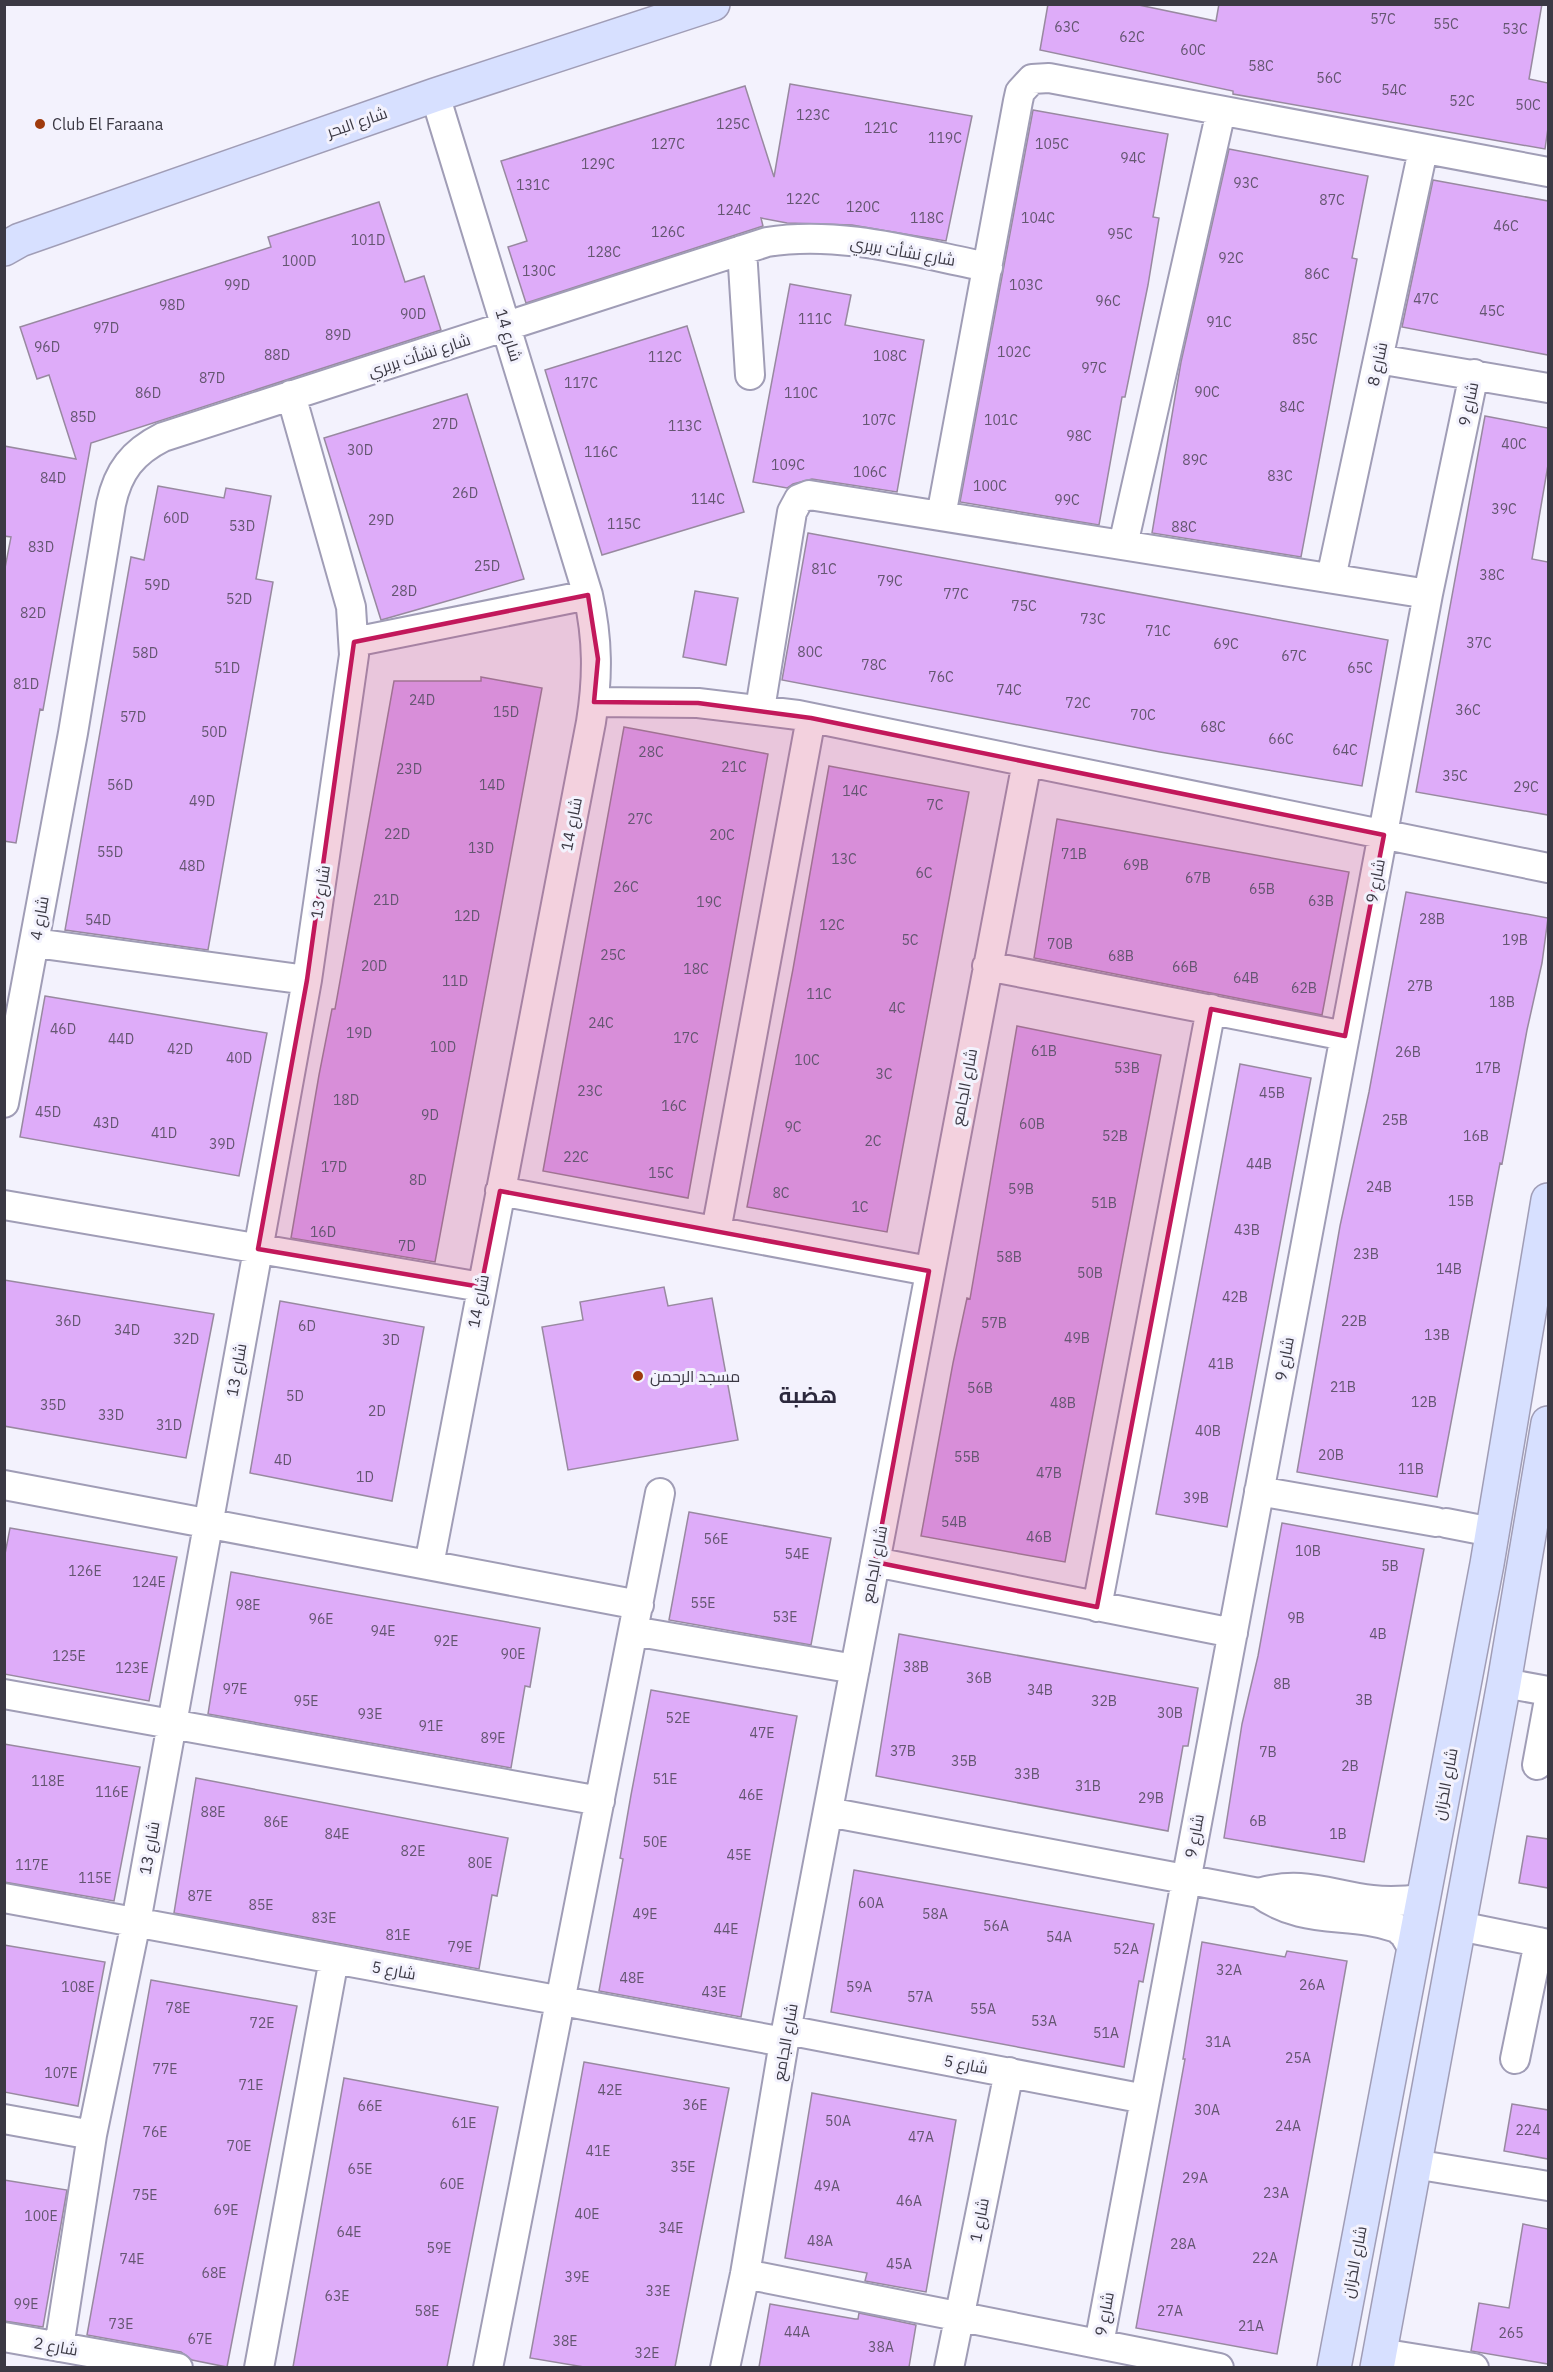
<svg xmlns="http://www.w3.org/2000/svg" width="1553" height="2372" font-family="'IBM Plex Sans',Cairo,sans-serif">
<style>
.building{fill:#deacf9;stroke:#9889a0;stroke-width:1.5}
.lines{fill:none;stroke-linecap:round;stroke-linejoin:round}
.minor-casing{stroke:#a09db6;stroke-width:32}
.secondary-casing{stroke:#a09db6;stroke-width:36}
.minor{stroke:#fff;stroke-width:28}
.secondary{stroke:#d7e0ff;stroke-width:33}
.marked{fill:#c2185b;fill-opacity:0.2;stroke:#c2185b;stroke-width:4.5;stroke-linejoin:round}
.poi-dot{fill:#9f3a0c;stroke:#f3f2fd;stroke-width:2}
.labels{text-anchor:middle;stroke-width:6;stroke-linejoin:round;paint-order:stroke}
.number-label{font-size:14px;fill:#645671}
.street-label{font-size:16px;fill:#3b3944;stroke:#f3f2fd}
.poi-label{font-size:16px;fill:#3b3944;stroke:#f3f2fd;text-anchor:start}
.district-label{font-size:22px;font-weight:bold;fill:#2c293d;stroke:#f3f2fd}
</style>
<rect width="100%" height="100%" fill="#f3f2fd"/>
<!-- building -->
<path class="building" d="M1048 4H1134L1216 21 1219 4H1542L1529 79 1548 83V128L1545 149 1233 94V91L1040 50Z
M790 84 972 116 946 241 852 225 787 223 761 218 763 226 526 303 508 247 527 241 501 161 745 86 774 177Z
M1033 110 1168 134 1153 217 1159 218 1148 285 1125 397H1122L1099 525 960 502Z
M1229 149 1368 176 1352 258 1357 259 1301 557 1152 533 1181 362Z
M1433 180 1548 201V355L1402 327Z
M379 202 405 282 424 276 441 330 91 443 43 710 40 709 16 843 4 841V573L11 537 4 536V446L76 459 49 375 37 379 20 327 271 247 268 237Z
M790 284 851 295 845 325 924 340 897 492 812 479 793 484 787 488 753 482Z
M687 326 744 512 602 555 545 370Z
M467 394 524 579 381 620 324 438Z
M1485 416 1548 428V465L1532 559 1548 562V815L1416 792Z
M158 486 224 498 226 488 271 496 256 579 273 582 208 950 65 930 131 557 144 560Z
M808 533 1388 640 1362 786 1160 752 782 680Z
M695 591 738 598 726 665 683 657Z
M481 677 542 688 435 1262 291 1238 319 1075 332 1009H335L394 681H481Z
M624 727 768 754 688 1198 543 1171Z
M829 766 969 792 887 1232 747 1207 793 969Z
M1057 819 1349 872 1322 1015 1034 958Z
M1406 892 1548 918 1542 963 1527 1030 1502 1164 1500 1163 1437 1497 1297 1472 1340 1226 1369 1092Z
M45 996 267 1033 239 1176 20 1137Z
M1017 1026 1161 1055 1065 1562 921 1536 953 1363 967 1298 970 1299Z
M1240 1064 1311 1078 1227 1527 1156 1514Z
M4 1280 214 1314 186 1458 4 1426Z
M664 1287 668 1306 712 1298 738 1440 568 1470 542 1327 583 1320 580 1302Z
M280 1301 424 1327 392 1501 250 1473Z
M689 1512 831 1538 811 1645 669 1620Z
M1282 1523 1424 1549 1364 1862 1224 1838 1242 1724 1258 1656Z
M10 1528 177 1557 149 1701 4 1674V1559Z
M231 1572 540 1628 530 1687 525 1686 511 1768 208 1714Z
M899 1634 1198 1688 1188 1746H1183L1168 1831 876 1776Z
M651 1690 797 1716 741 2017 599 1991 623 1859 620 1858 631 1795Z
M4 1744 140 1767 114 1901 4 1882Z
M196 1778 508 1838 497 1896 492 1895 479 1969 174 1913Z
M1527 1836 1548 1839V1888L1519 1883Z
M854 1870 1154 1924 1143 1982 1139 1981 1124 2067 831 2012Z
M1202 1942 1285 1957 1287 1951 1347 1961 1277 2354 1136 2328 1185 2059H1183Z
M4 1945 105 1962 78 2106 4 2092Z
M151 1980 297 2006 227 2367 192 2360 181 2352 87 2335Z
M584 2062 729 2088 675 2367H584L530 2358Z
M344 2078 498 2107 447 2367H293Z
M812 2093 956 2120 926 2292 865 2281 867 2273 785 2258Z
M1512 2104 1548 2110V2159L1504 2151Z
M4 2180 67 2190 43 2327 4 2321Z
M1523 2224 1548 2229V2364L1471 2351 1479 2303 1509 2308Z
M770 2304 855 2319H858L859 2313 916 2325 909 2367H759Z"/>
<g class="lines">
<defs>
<path id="minor" d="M742 250 750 375
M1378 359 1548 388
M941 516 1018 101 1020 92 1032 79 1049 78 1548 172
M1123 545 1221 111
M1331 578 1423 150
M354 642 588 595
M594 702 698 703 798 715 1548 868
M760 709 792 512 799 499 809 495 1428 594
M35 943 307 980
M987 966 1345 1036
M4 1103 73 733 111 504C118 471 133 452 163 437L767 242C840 230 916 253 988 267
M500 1191 929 1271
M4 1205 481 1287
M716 1231 811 718
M4 1485 639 1605
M1259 1491 1436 1522
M1446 1523 1492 1532
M875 1562 1233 1633
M429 1565 591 722C598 678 598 639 588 595L435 95
M1097 1607 1211 1009
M633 1631 855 1669
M1504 1683 1548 1691
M4 1694 600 1801
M1537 1765 1548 1705
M828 1812 1259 1893C1304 1926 1349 1911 1397 1928L1404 1934 1413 1949
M1259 1893C1302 1880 1330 1895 1372 1900 1389 1902 1406 1901 1423 1899
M4 1898 784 2042
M1459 1926 1548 1944
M787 2030 1145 2099
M1515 2059 1539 1942
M4 2119 92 2135
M1414 2164 1548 2186
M745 2274 1219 2368
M4 2337 178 2368
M1099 2344 1428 594 1474 374
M59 2347 92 2135 136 1922 307 980 350 683 354 655 351 607 291 395
M1380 2353 1474 2368
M259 2368 334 1959
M488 2368 660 1493
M725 2368 745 2274 784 2042 1027 762
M949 2368 1009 2072"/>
<path id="secondary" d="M4 249 20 240 435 95 713 4
M1334 2368 1487 1564 1548 1200
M1377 2368 1504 1683 1548 1423"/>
</defs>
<!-- minor casing -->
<use href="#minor" class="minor-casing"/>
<!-- secondary casing -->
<use href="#secondary" class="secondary-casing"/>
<!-- minor -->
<use href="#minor" class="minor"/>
<!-- secondary -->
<use href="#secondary" class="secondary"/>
</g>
<!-- marked area -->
<path class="marked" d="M588 595 598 659 594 702 698 703 811 718 1384 835 1345 1036 1211 1009 1097 1607 875 1562 929 1271 500 1191 481 1287 258 1249 307 980 354 642Z"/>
<!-- markers -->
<g class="poi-dot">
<circle cx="40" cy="124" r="6"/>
<circle cx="638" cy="1376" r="6"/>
</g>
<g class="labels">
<!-- number labels -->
<g class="number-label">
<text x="1383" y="24">57C</text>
<text x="1446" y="29">55C</text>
<text x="1067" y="32">63C</text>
<text x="1515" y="34">53C</text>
<text x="1132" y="42">62C</text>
<text x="1193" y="55">60C</text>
<text x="1261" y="71">58C</text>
<text x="1329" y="83">56C</text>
<text x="1394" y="95">54C</text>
<text x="1462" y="106">52C</text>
<text x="1528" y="110">50C</text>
<text x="813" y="120">123C</text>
<text x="733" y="129">125C</text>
<text x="881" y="133">121C</text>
<text x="945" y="143">119C</text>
<text x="668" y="149">127C</text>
<text x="1052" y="149">105C</text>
<text x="1133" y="163">94C</text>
<text x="598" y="169">129C</text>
<text x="1246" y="188">93C</text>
<text x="533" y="190">131C</text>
<text x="803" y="204">122C</text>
<text x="1332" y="205">87C</text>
<text x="863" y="212">120C</text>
<text x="734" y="215">124C</text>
<text x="927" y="223">118C</text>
<text x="1038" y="223">104C</text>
<text x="1506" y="231">46C</text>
<text x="668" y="237">126C</text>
<text x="1120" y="239">95C</text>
<text x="368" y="245">101D</text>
<text x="604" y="257">128C</text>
<text x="1231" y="263">92C</text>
<text x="299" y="266">100D</text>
<text x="539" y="276">130C</text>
<text x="1317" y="279">86C</text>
<text x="237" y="290">99D</text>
<text x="1026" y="290">103C</text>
<text x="1426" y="304">47C</text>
<text x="1108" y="306">96C</text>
<text x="172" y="310">98D</text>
<text x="1492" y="316">45C</text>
<text x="413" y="319">90D</text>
<text x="815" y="324">111C</text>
<text x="1219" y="327">91C</text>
<text x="106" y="333">97D</text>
<text x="338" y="340">89D</text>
<text x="1305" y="344">85C</text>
<text x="47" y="352">96D</text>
<text x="1014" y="357">102C</text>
<text x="277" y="360">88D</text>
<text x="890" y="361">108C</text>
<text x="665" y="362">112C</text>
<text x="1094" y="373">97C</text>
<text x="212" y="383">87D</text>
<text x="581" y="388">117C</text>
<text x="1207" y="397">90C</text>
<text x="148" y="398">86D</text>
<text x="801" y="398">110C</text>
<text x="1292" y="412">84C</text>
<text x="83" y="422">85D</text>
<text x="879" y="425">107C</text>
<text x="1001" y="425">101C</text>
<text x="445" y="429">27D</text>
<text x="685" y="431">113C</text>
<text x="1079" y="441">98C</text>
<text x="1514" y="449">40C</text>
<text x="360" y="455">30D</text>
<text x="601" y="457">116C</text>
<text x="1195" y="465">89C</text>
<text x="788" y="470">109C</text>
<text x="870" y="477">106C</text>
<text x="1280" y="481">83C</text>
<text x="53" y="483">84D</text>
<text x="990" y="491">100C</text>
<text x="465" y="498">26D</text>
<text x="708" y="504">114C</text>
<text x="1067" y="505">99C</text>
<text x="1504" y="514">39C</text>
<text x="176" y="523">60D</text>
<text x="381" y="525">29D</text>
<text x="624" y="529">115C</text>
<text x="242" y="531">53D</text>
<text x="1184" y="532">88C</text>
<text x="41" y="552">83D</text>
<text x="487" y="571">25D</text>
<text x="824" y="574">81C</text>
<text x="1492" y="580">38C</text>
<text x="890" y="586">79C</text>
<text x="157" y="590">59D</text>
<text x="404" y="596">28D</text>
<text x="956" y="599">77C</text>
<text x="239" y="604">52D</text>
<text x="1024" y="611">75C</text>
<text x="33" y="618">82D</text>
<text x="1093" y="624">73C</text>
<text x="1158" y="636">71C</text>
<text x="1479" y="648">37C</text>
<text x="1226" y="649">69C</text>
<text x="810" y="657">80C</text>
<text x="145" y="658">58D</text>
<text x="1294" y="661">67C</text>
<text x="874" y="670">78C</text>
<text x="227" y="673">51D</text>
<text x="1360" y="673">65C</text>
<text x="941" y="682">76C</text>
<text x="26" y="689">81D</text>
<text x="1009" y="695">74C</text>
<text x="422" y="705">24D</text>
<text x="1078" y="708">72C</text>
<text x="1468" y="715">36C</text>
<text x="506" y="717">15D</text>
<text x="1143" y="720">70C</text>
<text x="133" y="722">57D</text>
<text x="1213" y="732">68C</text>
<text x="214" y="737">50D</text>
<text x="1281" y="744">66C</text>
<text x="1345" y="755">64C</text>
<text x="651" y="757">28C</text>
<text x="734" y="772">21C</text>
<text x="409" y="774">23D</text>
<text x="1455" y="781">35C</text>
<text x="120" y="790">56D</text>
<text x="492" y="790">14D</text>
<text x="1526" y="792">29C</text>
<text x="855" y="796">14C</text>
<text x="202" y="806">49D</text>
<text x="935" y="810">7C</text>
<text x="640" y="824">27C</text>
<text x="397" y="839">22D</text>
<text x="722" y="840">20C</text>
<text x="481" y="853">13D</text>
<text x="110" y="857">55D</text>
<text x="1074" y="859">71B</text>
<text x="844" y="864">13C</text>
<text x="1136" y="870">69B</text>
<text x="192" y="871">48D</text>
<text x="924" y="878">6C</text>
<text x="1198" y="883">67B</text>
<text x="626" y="892">26C</text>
<text x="1262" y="894">65B</text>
<text x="386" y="905">21D</text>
<text x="1321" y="906">63B</text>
<text x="709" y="907">19C</text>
<text x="467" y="921">12D</text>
<text x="1432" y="924">28B</text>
<text x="98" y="925">54D</text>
<text x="832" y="930">12C</text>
<text x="910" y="945">5C</text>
<text x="1515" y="945">19B</text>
<text x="1060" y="949">70B</text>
<text x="613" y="960">25C</text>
<text x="1121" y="961">68B</text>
<text x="374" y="971">20D</text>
<text x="1185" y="972">66B</text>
<text x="696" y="974">18C</text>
<text x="1246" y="983">64B</text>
<text x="455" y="986">11D</text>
<text x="1420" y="991">27B</text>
<text x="1304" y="993">62B</text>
<text x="819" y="999">11C</text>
<text x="1502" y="1007">18B</text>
<text x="897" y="1013">4C</text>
<text x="601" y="1028">24C</text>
<text x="63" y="1034">46D</text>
<text x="359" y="1038">19D</text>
<text x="686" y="1043">17C</text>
<text x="121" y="1044">44D</text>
<text x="443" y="1052">10D</text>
<text x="180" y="1054">42D</text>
<text x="1044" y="1056">61B</text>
<text x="1408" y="1057">26B</text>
<text x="239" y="1063">40D</text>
<text x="807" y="1065">10C</text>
<text x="1127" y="1073">53B</text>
<text x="1488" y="1073">17B</text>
<text x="884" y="1079">3C</text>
<text x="590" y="1096">23C</text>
<text x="1272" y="1098">45B</text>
<text x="346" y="1105">18D</text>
<text x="674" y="1111">16C</text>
<text x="48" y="1117">45D</text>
<text x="430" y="1120">9D</text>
<text x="1395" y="1125">25B</text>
<text x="106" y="1128">43D</text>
<text x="1032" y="1129">60B</text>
<text x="793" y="1132">9C</text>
<text x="164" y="1138">41D</text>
<text x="1115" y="1141">52B</text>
<text x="1476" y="1141">16B</text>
<text x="873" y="1146">2C</text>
<text x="222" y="1149">39D</text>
<text x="576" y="1162">22C</text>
<text x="1259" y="1169">44B</text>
<text x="334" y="1172">17D</text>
<text x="661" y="1178">15C</text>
<text x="418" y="1185">8D</text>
<text x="1379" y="1192">24B</text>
<text x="1021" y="1194">59B</text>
<text x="781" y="1198">8C</text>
<text x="1461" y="1206">15B</text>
<text x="1104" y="1208">51B</text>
<text x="860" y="1212">1C</text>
<text x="1247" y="1235">43B</text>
<text x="323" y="1237">16D</text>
<text x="407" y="1251">7D</text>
<text x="1366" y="1259">23B</text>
<text x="1009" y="1262">58B</text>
<text x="1449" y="1274">14B</text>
<text x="1090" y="1278">50B</text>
<text x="1235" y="1302">42B</text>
<text x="68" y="1326">36D</text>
<text x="1354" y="1326">22B</text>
<text x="994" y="1328">57B</text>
<text x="307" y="1331">6D</text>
<text x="127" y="1335">34D</text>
<text x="1437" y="1340">13B</text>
<text x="1077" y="1343">49B</text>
<text x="186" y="1344">32D</text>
<text x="391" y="1345">3D</text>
<text x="1221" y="1369">41B</text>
<text x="1343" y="1392">21B</text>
<text x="980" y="1393">56B</text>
<text x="295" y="1401">5D</text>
<text x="1424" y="1407">12B</text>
<text x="1063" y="1408">48B</text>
<text x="53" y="1410">35D</text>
<text x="377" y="1416">2D</text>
<text x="111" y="1420">33D</text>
<text x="169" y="1430">31D</text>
<text x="1208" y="1436">40B</text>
<text x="1331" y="1460">20B</text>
<text x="967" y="1462">55B</text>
<text x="283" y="1465">4D</text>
<text x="1411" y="1474">11B</text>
<text x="1049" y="1478">47B</text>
<text x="365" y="1482">1D</text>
<text x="1196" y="1503">39B</text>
<text x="954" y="1527">54B</text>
<text x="1039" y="1542">46B</text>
<text x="716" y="1544">56E</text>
<text x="1308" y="1556">10B</text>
<text x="797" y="1559">54E</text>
<text x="1390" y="1571">5B</text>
<text x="85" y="1576">126E</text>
<text x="149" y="1587">124E</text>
<text x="703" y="1608">55E</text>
<text x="248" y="1610">98E</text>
<text x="785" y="1622">53E</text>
<text x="1296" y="1623">9B</text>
<text x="321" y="1624">96E</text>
<text x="383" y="1636">94E</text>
<text x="1378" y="1639">4B</text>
<text x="446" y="1646">92E</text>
<text x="513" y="1659">90E</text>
<text x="69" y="1661">125E</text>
<text x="916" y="1672">38B</text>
<text x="132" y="1673">123E</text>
<text x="979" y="1683">36B</text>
<text x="1282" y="1689">8B</text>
<text x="235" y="1694">97E</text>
<text x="1040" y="1695">34B</text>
<text x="1364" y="1705">3B</text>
<text x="306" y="1706">95E</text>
<text x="1104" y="1706">32B</text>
<text x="1170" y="1718">30B</text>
<text x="370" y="1719">93E</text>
<text x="678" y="1723">52E</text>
<text x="431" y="1731">91E</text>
<text x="762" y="1738">47E</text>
<text x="493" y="1743">89E</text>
<text x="903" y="1756">37B</text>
<text x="1268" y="1757">7B</text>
<text x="964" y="1766">35B</text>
<text x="1350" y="1771">2B</text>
<text x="1027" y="1779">33B</text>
<text x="665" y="1784">51E</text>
<text x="48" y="1786">118E</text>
<text x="1088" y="1791">31B</text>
<text x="112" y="1797">116E</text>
<text x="751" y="1800">46E</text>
<text x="1151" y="1803">29B</text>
<text x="213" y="1817">88E</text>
<text x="1258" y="1826">6B</text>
<text x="276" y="1827">86E</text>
<text x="337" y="1839">84E</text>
<text x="1338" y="1839">1B</text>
<text x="655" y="1847">50E</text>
<text x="413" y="1856">82E</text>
<text x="739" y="1860">45E</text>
<text x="480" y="1868">80E</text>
<text x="32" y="1870">117E</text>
<text x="95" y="1883">115E</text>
<text x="200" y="1901">87E</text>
<text x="871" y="1908">60A</text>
<text x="261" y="1910">85E</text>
<text x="645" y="1919">49E</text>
<text x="935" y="1919">58A</text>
<text x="324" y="1923">83E</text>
<text x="996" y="1931">56A</text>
<text x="726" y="1934">44E</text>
<text x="398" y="1940">81E</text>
<text x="1059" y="1942">54A</text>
<text x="460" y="1952">79E</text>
<text x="1126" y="1954">52A</text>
<text x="1229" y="1975">32A</text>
<text x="632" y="1983">48E</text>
<text x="1312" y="1990">26A</text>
<text x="78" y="1992">108E</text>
<text x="859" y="1992">59A</text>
<text x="714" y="1997">43E</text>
<text x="920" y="2002">57A</text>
<text x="178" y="2013">78E</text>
<text x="983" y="2014">55A</text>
<text x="1044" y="2026">53A</text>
<text x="262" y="2028">72E</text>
<text x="1106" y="2038">51A</text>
<text x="1218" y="2047">31A</text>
<text x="1298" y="2063">25A</text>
<text x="165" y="2074">77E</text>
<text x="61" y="2078">107E</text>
<text x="251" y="2090">71E</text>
<text x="610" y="2095">42E</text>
<text x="695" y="2110">36E</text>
<text x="370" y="2111">66E</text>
<text x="1207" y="2115">30A</text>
<text x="838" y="2126">50A</text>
<text x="464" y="2128">61E</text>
<text x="1288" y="2131">24A</text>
<text x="1528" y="2135">224</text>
<text x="155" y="2137">76E</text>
<text x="921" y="2142">47A</text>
<text x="239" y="2151">70E</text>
<text x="598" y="2156">41E</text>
<text x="683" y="2172">35E</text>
<text x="360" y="2174">65E</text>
<text x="1195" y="2183">29A</text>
<text x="452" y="2189">60E</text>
<text x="827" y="2191">49A</text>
<text x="1276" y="2198">23A</text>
<text x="145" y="2200">75E</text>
<text x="909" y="2206">46A</text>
<text x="226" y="2215">69E</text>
<text x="587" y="2219">40E</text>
<text x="41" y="2221">100E</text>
<text x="671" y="2233">34E</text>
<text x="349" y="2237">64E</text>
<text x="820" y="2246">48A</text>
<text x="1183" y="2249">28A</text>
<text x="439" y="2253">59E</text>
<text x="1265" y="2263">22A</text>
<text x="132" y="2264">74E</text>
<text x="899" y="2269">45A</text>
<text x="214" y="2278">68E</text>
<text x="577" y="2282">39E</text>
<text x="658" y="2296">33E</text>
<text x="337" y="2301">63E</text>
<text x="26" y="2309">99E</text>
<text x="427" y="2316">58E</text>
<text x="1170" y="2316">27A</text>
<text x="121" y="2329">73E</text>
<text x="1251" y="2331">21A</text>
<text x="797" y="2337">44A</text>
<text x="1511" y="2338">265</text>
<text x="200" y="2344">67E</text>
<text x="565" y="2346">38E</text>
<text x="881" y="2352">38A</text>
<text x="647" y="2358">32E</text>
</g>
<!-- street labels -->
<g class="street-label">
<text transform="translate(357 122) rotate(-19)" y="6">شارع البحر</text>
<text transform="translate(903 251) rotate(10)" y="6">شارع نشأت بربري</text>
<text transform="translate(509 335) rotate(73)" y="6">شارع 14</text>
<text transform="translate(419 355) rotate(-18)" y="6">شارع نشأت بربري</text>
<text transform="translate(1377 364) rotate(-78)" y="6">شارع 8</text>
<text transform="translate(1468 404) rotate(-78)" y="6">شارع 9</text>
<text transform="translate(571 824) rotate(-79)" y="6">شارع 14</text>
<text transform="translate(1375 881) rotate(-79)" y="6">شارع 9</text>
<text transform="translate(320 892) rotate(-81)" y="6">شارع 13</text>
<text transform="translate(39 918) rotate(-80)" y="6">شارع 4</text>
<text transform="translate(964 1087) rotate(-79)" y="6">شارع الجامع</text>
<text transform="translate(478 1301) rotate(-79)" y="6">شارع 14</text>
<text transform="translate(1284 1359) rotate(-79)" y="6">شارع 9</text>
<text transform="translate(236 1370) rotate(-80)" y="6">شارع 13</text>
<text transform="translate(874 1564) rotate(-79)" y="6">شارع الجامع</text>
<text transform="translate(1445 1784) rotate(-79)" y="6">شارع الخزان</text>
<text transform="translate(1194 1836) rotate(-79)" y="6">شارع 9</text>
<text transform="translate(149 1848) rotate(-80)" y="6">شارع 13</text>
<text transform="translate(394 1970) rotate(10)" y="6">شارع 5</text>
<text transform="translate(785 2042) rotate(-80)" y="6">شارع الجامع</text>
<text transform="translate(966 2064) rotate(11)" y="6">شارع 5</text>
<text transform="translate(979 2220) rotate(-79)" y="6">شارع 1</text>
<text transform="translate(1354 2262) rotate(-79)" y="6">شارع الخزان</text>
<text transform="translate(1104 2314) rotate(-79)" y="6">شارع 9</text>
<text transform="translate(56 2346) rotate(10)" y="6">شارع 2</text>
</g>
<!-- poi labels -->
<g class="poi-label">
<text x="52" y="130">Club El Faraana</text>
<text x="650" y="1382">مسجد الرحمن</text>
</g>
<!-- district labels -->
<g class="district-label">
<text x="808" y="1403">هضبة</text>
</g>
</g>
<!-- border -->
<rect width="1553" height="2372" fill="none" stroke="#3b3944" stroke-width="12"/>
</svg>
